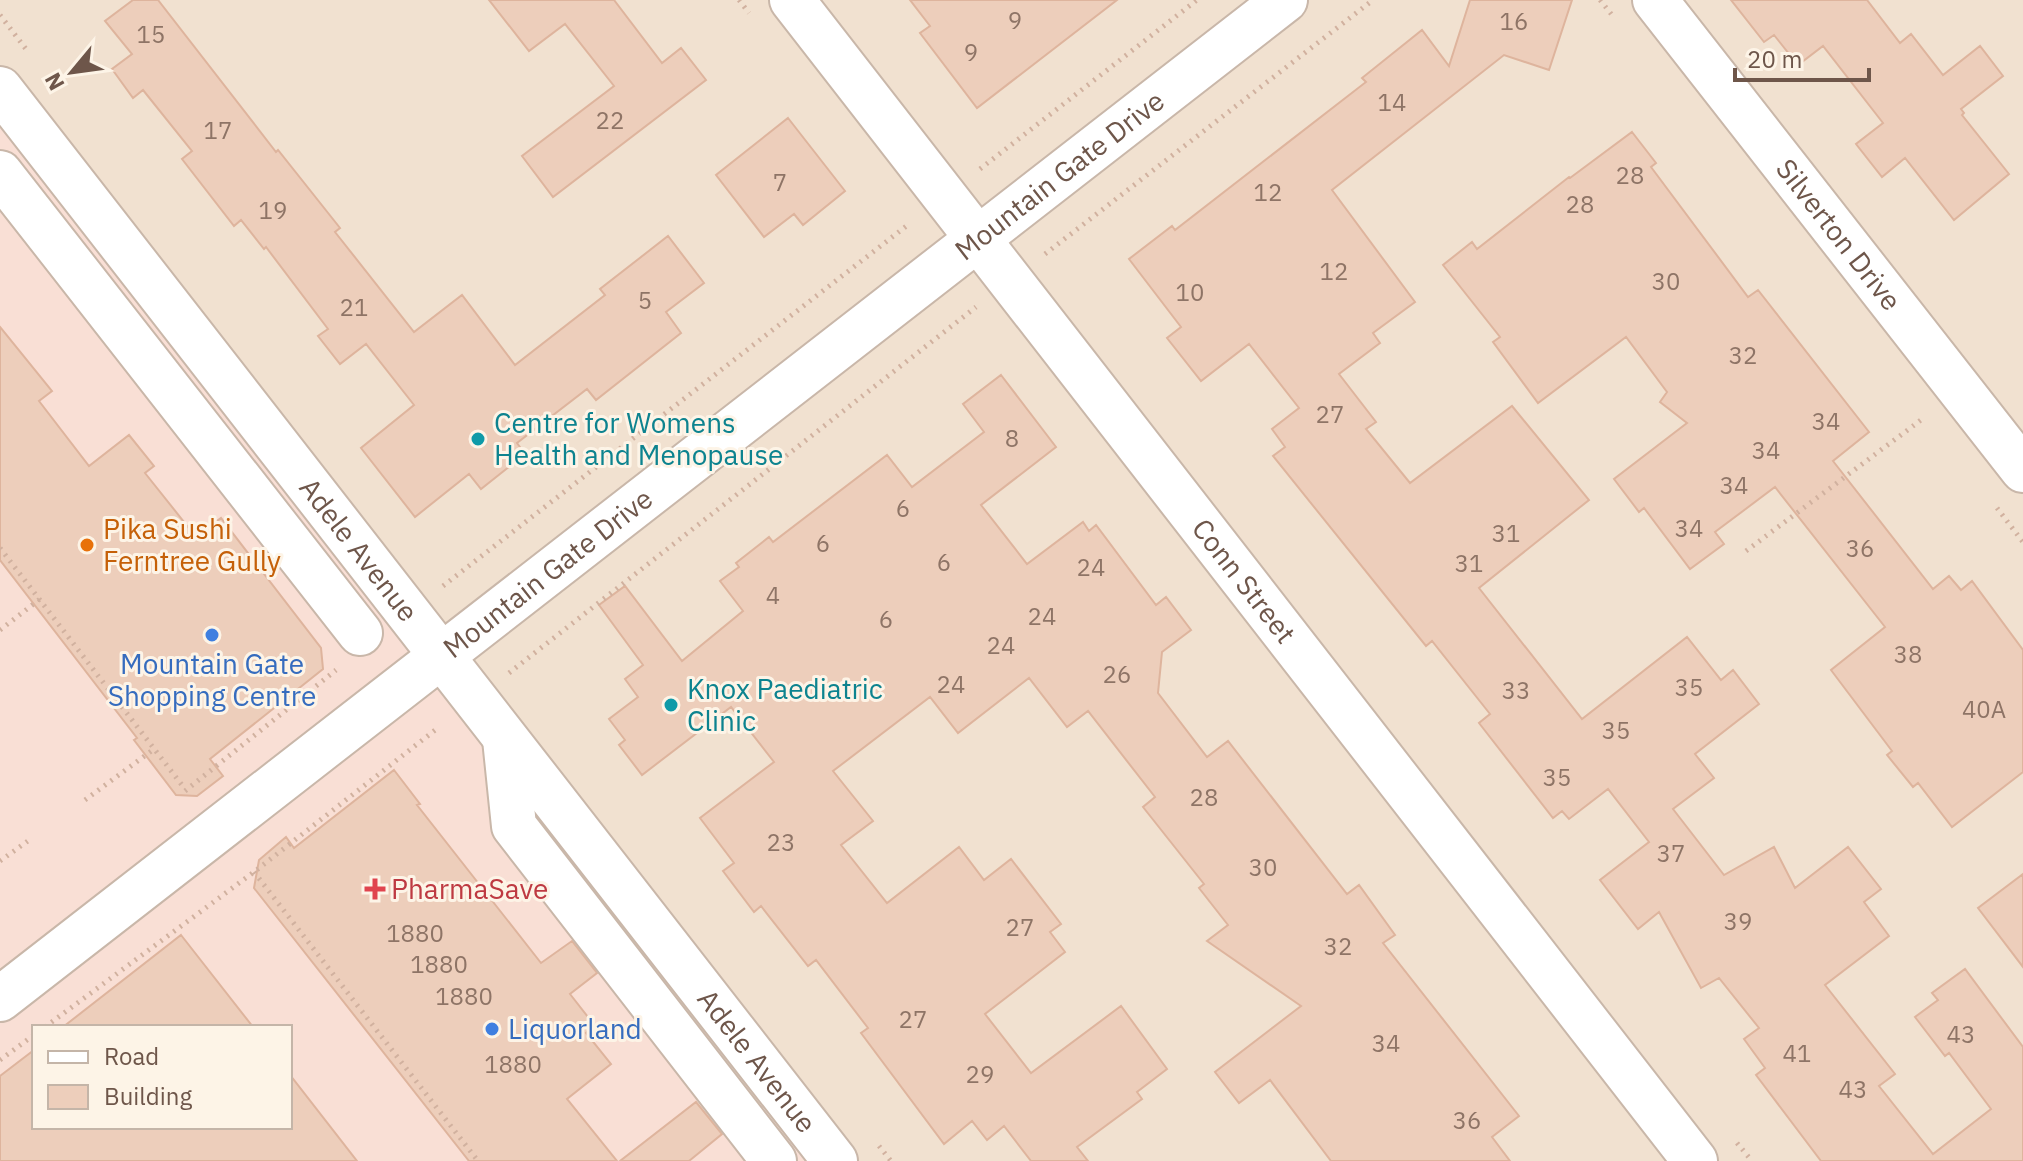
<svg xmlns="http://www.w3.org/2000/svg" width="2023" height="1161" font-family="'IBM Plex Sans',sans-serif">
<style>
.residential{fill:#f1e1d0}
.commercial{fill:#f9dfd5;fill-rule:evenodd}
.building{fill:#edcebb;stroke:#deb49d;stroke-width:2}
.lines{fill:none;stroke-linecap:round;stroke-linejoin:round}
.minor-casing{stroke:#c9b7a9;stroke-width:48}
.path{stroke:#d1b19f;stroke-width:5;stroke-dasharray:2 6;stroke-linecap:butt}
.minor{stroke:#fff;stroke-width:44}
.culture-dot{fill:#0f9aa8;stroke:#fdf4e7;stroke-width:3}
.food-dot{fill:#e8710a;stroke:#fdf4e7;stroke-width:3}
.shop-dot{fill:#3f7fe0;stroke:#fdf4e7;stroke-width:3}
.health-dot{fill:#e0444e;stroke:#fdf4e7;stroke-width:3}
.labels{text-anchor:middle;stroke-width:6;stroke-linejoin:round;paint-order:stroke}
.number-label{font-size:24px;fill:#8e7466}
.street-label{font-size:28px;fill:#6e564a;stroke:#fdf4e7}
.culture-label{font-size:28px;fill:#0d838f;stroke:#fdf4e7;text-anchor:start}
.food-label{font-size:28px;fill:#c56008;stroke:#fdf4e7;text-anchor:start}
.shop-label{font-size:28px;fill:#366cbe;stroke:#fdf4e7}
.health-label{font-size:28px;fill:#be3a42;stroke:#fdf4e7;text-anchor:start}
</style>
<rect width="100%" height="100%" fill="#faf0e1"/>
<!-- residential -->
<path class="residential" d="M0 0H2023V1161H835L0 90Z"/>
<!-- commercial -->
<path class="commercial" d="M0 89 835 1161H0ZM34 1027H290V1127H34Z"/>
<!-- building -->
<path class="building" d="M133 0H158L276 152 278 150 340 228 335 232 414 332 462 295 515 365 605 295 600 289 668 236 704 283 666 312 681 333 596 400 587 389 517 443 525 454 481 489 469 474 415 517 361 448 414 405 366 344 340 364 318 336 328 329 266 247 264 249 241 220 234 226 182 159 192 151 143 90 133 98 112 69 132 54 105 21Z
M489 0H614L662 63 681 48 706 80 553 197 522 156 614 86 565 24 529 51Z
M910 0H1117L977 108 920 33 930 26Z
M1470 0H1572L1549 70 1504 55 1332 190 1415 302 1373 333 1380 343 1339 374 1376 422 1366 429 1410 483 1512 406 1589 500 1479 588 1582 719 1687 637 1721 680 1733 670 1759 704 1695 754 1714 778 1673 809 1724 875 1774 847 1795 888 1848 847 1881 889 1864 902 1889 936 1825 985 1895 1074 1879 1086 1933 1154 1991 1109 1949 1053 1945 1056 1915 1017 1938 1000 1932 993 1965 969 2023 1047V1161H1821L1756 1075 1765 1068 1744 1039 1759 1028 1719 978 1701 988 1659 912 1638 929 1600 880 1649 842 1608 789 1569 819 1562 811 1553 818 1479 723 1490 714 1432 641 1426 646 1273 456 1285 447 1272 429 1299 408 1249 344 1201 381 1167 338 1181 327 1129 259 1172 226 1175 230 1366 82 1362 78 1422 30 1449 66Z
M1731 0H1867L1900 43 1911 34 1943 75 1980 46 2003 76 1961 109 1964 113 1962 115 2009 174 1954 220 1905 158 1882 177 1856 144 1883 123 1823 46 1798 65 1774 35 1764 42Z
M788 118 845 191 803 225 794 214 764 237 716 175Z
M1632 132 1656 163 1651 167 1748 297 1758 290 1869 432 1833 461 1933 589 1949 576 1961 590 1972 581 2023 650V772L1952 827 1918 783 1913 787 1887 755 1892 751 1831 670 1885 627 1775 487 1715 532 1724 544 1690 569 1644 508 1639 512 1614 479 1687 423 1660 402 1667 392 1626 337 1538 403 1493 342 1500 337 1443 265 1472 242 1477 249 1569 177 1570 178Z
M0 327 52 391 39 401 89 466 129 435 154 466 145 473 196 537 221 518 321 648 323 669 210 759 223 776 197 796 176 795 134 740 137 738 0 560Z
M1001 375 1056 447 981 505 1027 564 1083 522 1089 531 1096 525 1156 605 1166 597 1191 630 1162 652 1158 693 1207 757 1228 741 1347 894 1359 885 1395 935 1383 943 1519 1116 1492 1137 1510 1161H1331L1270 1080 1239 1103 1215 1072 1301 1006 1207 941 1228 925 1199 888 1204 884 1143 807 1155 797 1088 711 1067 727 1029 678 958 733 930 697 833 771 873 821 841 845 887 903 959 847 984 880 1011 859 1061 924 1050 932 1065 952 985 1014 1031 1073 1121 1006 1167 1069 1137 1092 1142 1099 1077 1147 1088 1161H1031L1004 1126 987 1140 972 1121 944 1144 861 1033 868 1028 816 960 808 966 761 906 754 912 723 871 734 863 700 818 774 762 731 707 642 775 619 745 625 740 609 719 638 697 625 679 643 665 599 605 625 586 682 661 743 611 720 581 739 567 736 563 769 537 773 542 887 455 912 487 984 432 963 404Z
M394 770 420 804 417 805 541 963 572 941 597 973 570 994 595 1026 586 1033 611 1064 567 1099 617 1161H469L254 888 259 860 286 837 294 848Z
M2023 874V967L1978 908Z
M181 935 253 1027H63Z
M34 1050V1127H290V1075L357 1161H0V1076Z
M696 1102 722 1134 689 1161H620Z"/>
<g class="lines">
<defs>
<g id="minor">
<path id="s1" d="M792 0 1695 1161"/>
<path id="s2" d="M1655 0 2023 470"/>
<path id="s3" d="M0 89 835 1161"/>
<path d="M0 173 360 633"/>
<path d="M505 739 514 826 774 1161"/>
<path id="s4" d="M0 999 1285 0"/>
</g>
</defs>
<!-- minor casing -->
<use href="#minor" class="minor-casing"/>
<!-- path -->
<path class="path" d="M739 0 749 13
M1600 0 1612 15
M0 15 29 53
M980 169 1197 0
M1045 254 1373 0
M1997 508 2023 542
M0 548 185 789
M1746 551 1925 417
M443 586 909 224
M0 630 40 599
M509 673 976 307
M185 791 336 670
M85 800 154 749
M0 861 32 838
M254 872 478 1161
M45 1027 254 872 439 727
M0 1060 34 1035
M1737 1143 1752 1161
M879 1146 891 1161"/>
<!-- minor -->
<use href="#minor" class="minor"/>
</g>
<!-- markers -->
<g class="culture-dot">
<circle cx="478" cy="439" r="8"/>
<circle cx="671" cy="705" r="8"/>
</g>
<circle class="food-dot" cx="87" cy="545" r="8"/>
<g class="shop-dot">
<circle cx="212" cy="635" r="8"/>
<circle cx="492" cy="1029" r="8"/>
</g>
<path class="health-dot" d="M371 877h8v8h8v8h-8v8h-8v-8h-8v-8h8z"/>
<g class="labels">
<!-- number labels -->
<g class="number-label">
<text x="1015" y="29">9</text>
<text x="1514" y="30">16</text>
<text x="151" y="43">15</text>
<text x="971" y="61">9</text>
<text x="1392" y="111">14</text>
<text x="610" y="129">22</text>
<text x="218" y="139">17</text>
<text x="1630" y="184">28</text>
<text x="780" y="191">7</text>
<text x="1268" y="201">12</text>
<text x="1580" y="213">28</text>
<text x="273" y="219">19</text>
<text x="1334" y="280">12</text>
<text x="1666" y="290">30</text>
<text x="1190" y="301">10</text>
<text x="645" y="309">5</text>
<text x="354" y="316">21</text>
<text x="1743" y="364">32</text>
<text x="1330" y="423">27</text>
<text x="1826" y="430">34</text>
<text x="1012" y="447">8</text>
<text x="1766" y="459">34</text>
<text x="1734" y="494">34</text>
<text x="903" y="517">6</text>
<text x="1689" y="537">34</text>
<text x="1506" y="542">31</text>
<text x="823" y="552">6</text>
<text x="1860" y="557">36</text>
<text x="944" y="571">6</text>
<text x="1469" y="572">31</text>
<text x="1091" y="576">24</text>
<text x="773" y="604">4</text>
<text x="1042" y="625">24</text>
<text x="886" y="628">6</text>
<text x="1001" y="654">24</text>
<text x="1908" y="663">38</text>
<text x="1117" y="683">26</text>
<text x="951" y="693">24</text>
<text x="1689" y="696">35</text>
<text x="1516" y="699">33</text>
<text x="1984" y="718">40A</text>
<text x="1616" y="739">35</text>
<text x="1557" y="786">35</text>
<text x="1204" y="806">28</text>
<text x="781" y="851">23</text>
<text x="1671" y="862">37</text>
<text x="1263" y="876">30</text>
<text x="1738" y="930">39</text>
<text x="1020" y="936">27</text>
<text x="415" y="942">1880</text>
<text x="1338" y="955">32</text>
<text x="439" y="973">1880</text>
<text x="464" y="1005">1880</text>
<text x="913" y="1028">27</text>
<text x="1961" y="1043">43</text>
<text x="1386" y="1052">34</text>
<text x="1797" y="1062">41</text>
<text x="513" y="1073">1880</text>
<text x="980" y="1083">29</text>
<text x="1853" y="1098">43</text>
<text x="1467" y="1129">36</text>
</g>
<!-- street labels -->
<g class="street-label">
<text dy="10" stroke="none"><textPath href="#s4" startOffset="1342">Mountain Gate Drive</textPath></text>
<text dy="10" stroke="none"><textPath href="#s2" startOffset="298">Silverton Drive</textPath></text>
<text dy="10" stroke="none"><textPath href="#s3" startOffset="584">Adele Avenue</textPath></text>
<text dy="10" stroke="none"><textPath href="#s4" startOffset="694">Mountain Gate Drive</textPath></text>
<text dy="10" stroke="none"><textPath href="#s1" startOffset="736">Conn Street</textPath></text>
<text dy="10" stroke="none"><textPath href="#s3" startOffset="1232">Adele Avenue</textPath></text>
</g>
<!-- culture labels -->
<g class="culture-label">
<text x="494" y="433">Centre for Womens<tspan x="494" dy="32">Health and Menopause</tspan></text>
<text x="687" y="699">Knox Paediatric<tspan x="687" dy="32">Clinic</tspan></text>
</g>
<!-- food labels -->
<g class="food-label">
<text x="103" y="539">Pika Sushi<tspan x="103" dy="32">Ferntree Gully</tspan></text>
</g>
<!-- shop labels -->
<g class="shop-label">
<text x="212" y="674">Mountain Gate<tspan x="212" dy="32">Shopping Centre</tspan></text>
<text x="508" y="1039" text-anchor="start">Liquorland</text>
</g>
<!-- health labels -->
<g class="health-label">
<text x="391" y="899">PharmaSave</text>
</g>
</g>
<!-- legend -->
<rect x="32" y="1025" width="260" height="104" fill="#fdf4e7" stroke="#c4b5a8" stroke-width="2"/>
<rect x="48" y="1051" width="40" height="12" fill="#ffffff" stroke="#c4b5a8" stroke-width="2"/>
<text x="104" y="1065" font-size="24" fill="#6e564a">Road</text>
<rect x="48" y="1085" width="40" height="24" fill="#edcebb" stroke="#c4b5a8" stroke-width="2"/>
<text x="104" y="1105" font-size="24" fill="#6e564a">Building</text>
<!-- north arrow -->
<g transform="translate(72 72) rotate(241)" stroke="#fdf4e7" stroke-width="6" paint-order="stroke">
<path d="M0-6L14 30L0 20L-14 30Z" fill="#6e564a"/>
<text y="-12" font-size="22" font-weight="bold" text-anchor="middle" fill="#6e564a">N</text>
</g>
<!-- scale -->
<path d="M1735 68v12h134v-12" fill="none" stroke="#6e564a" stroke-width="4"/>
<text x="1747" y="68" font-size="24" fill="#6e564a" stroke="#fdf4e7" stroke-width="6" paint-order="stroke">20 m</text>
</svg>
